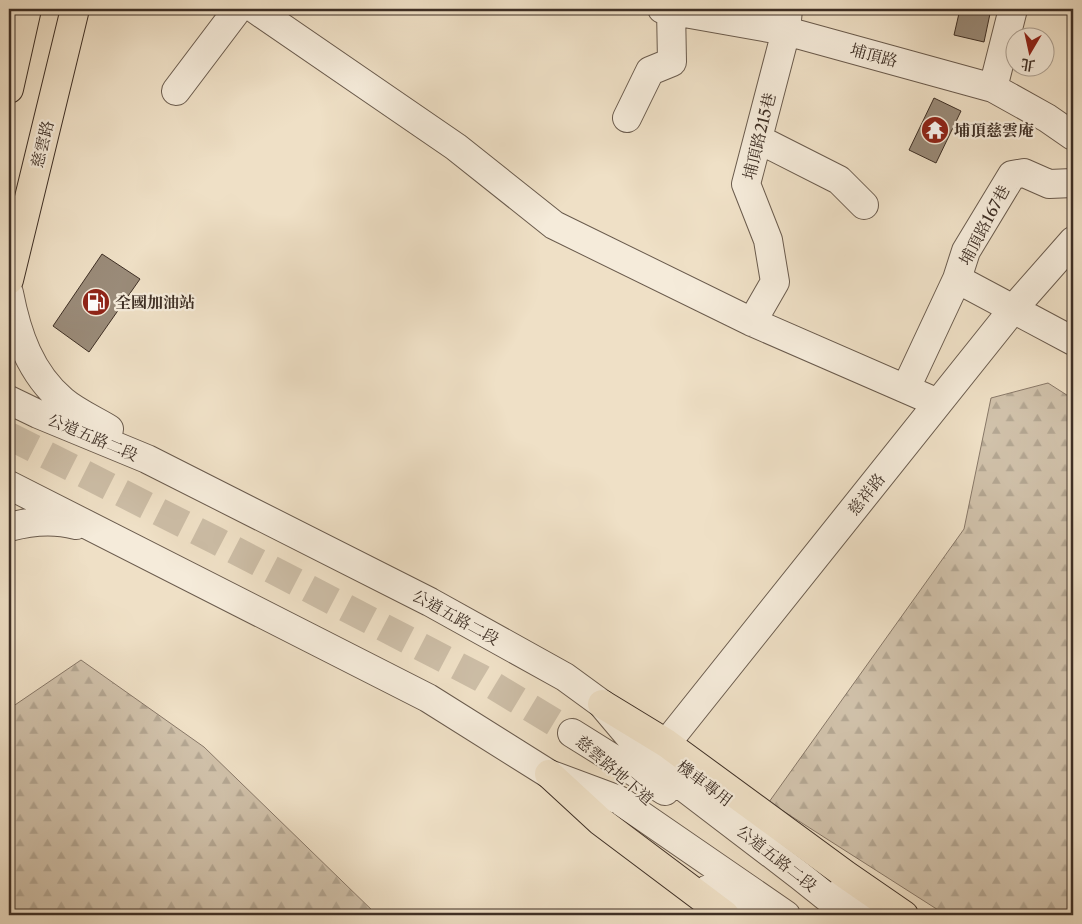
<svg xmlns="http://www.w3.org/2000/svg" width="1082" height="924" font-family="'Libre Caslon Text','Noto Serif TC',serif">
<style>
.forest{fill:url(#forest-firs);stroke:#887868}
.building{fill:#9a8b79;stroke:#3e2f25}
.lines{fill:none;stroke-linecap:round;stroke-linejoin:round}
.minor-tunnel{stroke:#ccbda6;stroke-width:28;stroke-dasharray:28 14;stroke-linecap:butt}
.minor-casing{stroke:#6a5b4d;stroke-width:30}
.major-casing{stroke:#3e2f25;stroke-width:30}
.highway-casing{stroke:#3e2f25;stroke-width:30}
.minor{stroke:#f5ebda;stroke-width:28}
.major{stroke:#efe0c6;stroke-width:28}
.highway{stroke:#efe0c6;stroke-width:28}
.labels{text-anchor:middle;stroke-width:4.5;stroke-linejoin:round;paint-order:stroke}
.street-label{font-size:16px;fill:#3e2f25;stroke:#f5ebda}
.poi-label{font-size:16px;font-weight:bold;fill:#3e2f25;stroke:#f5ebda;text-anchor:start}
</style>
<defs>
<pattern id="forest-firs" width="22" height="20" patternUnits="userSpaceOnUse" patternTransform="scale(1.25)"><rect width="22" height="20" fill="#d1c2ab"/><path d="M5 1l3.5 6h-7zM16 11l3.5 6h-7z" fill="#b4a793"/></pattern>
</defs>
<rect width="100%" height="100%" fill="#efe0c6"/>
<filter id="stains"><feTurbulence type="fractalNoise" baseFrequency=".004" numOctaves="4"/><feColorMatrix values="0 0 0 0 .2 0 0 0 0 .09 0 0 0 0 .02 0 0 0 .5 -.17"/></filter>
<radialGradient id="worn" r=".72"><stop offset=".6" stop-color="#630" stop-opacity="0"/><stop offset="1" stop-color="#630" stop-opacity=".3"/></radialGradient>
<!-- forest -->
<path class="forest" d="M1048 383 1073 399V915H946L769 802 964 529 991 398Z
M81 660 204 747 377 915H9V709Z"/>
<!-- building -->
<path class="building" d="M960 9H991L984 42 954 35Z
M934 98 961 111 936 163 909 150Z
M102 254 140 279 89 352 53 326Z"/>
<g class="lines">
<!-- minor-tunnel -->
<path class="minor-tunnel" d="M9 436 217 541 481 678 572 733"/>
<defs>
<path id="minor" d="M255 9 456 147 554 225 752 322 938 403
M662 9 786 31 993 88 1047 118 1073 136
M993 88 1013 9
M176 91 238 9
M627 118 650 71 672 62 671 9
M758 139 839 180 864 205
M957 279 1073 341
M9 293C17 334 30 373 63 401 76 412 94 420 109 429
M752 322 775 282 768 240 746 184 786 31 788 9
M906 388 957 279 966 251 1012 175 1024 173 1049 184 1073 183
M9 400 38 414 147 459 430 602 565 677 602 704 651 762 799 875 849 915
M9 485 428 698 549 774 619 800 786 915
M9 527C31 521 54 519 76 525
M572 733 665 791
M661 750 1014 308 1073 241
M844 888 880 915
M708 889 743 915"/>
<path id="major" d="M9 89 27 9
M9 280 75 9"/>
<path id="highway" d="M602 704 666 743 846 875 904 915
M549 774 600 821 725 915"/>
</defs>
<!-- minor casing -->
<use href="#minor" class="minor-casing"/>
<!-- major casing -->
<use href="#major" class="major-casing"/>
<!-- highway casing -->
<use href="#highway" class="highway-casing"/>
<!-- minor -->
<use href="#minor" class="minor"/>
<!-- major -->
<use href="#major" class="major"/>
<!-- highway -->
<use href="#highway" class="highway"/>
</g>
<!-- icons -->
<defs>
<symbol id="temple-disc" viewBox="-11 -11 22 22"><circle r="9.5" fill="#8f2418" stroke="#f5ebda"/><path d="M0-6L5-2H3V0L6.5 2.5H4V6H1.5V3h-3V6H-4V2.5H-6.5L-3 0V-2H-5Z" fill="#fff"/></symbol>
<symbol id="fuel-disc" viewBox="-11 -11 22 22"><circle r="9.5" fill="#8f2418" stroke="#f5ebda"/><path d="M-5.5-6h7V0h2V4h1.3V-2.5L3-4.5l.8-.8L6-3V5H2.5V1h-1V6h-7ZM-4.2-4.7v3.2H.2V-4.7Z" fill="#fff"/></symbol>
</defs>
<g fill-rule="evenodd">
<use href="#temple-disc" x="919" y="114" width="32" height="32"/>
<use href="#fuel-disc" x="80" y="286" width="32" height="32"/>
</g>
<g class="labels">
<!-- street labels -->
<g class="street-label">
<text transform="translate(874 55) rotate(15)" y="6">埔頂路</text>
<text transform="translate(759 136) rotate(-76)" y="6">埔頂路215巷</text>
<text transform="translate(42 144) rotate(-76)" y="6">慈雲路</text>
<text transform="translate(984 225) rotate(-62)" y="6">埔頂路167巷</text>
<text transform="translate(93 437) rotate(23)" y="6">公道五路二段</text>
<text transform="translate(866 494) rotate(-51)" y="6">慈祥路</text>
<text transform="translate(456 617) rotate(29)" y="6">公道五路二段</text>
<text transform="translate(615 770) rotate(41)" y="6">慈雲路地下道</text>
<text transform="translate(705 783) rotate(37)" y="6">機車專用</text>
<text transform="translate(777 858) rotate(38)" y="6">公道五路二段</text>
</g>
<!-- poi labels -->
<g class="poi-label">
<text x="954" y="136">埔頂慈雲庵</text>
<text x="115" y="308">全國加油站</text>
</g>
</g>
<!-- margin -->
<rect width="1082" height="924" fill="none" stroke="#efe0c6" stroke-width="30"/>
<rect x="10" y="10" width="1062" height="904" fill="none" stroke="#3e2f25" stroke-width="2.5"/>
<rect x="15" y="15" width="1052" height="894" fill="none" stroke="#3e2f25"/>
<!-- north arrow -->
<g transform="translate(1030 52) rotate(189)"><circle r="24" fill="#f5ebda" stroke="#aca092"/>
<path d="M0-4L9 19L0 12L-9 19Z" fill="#8f2418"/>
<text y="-8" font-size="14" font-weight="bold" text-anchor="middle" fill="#3e2f25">北</text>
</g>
<rect width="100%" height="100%" filter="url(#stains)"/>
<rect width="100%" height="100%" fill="url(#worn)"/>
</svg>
